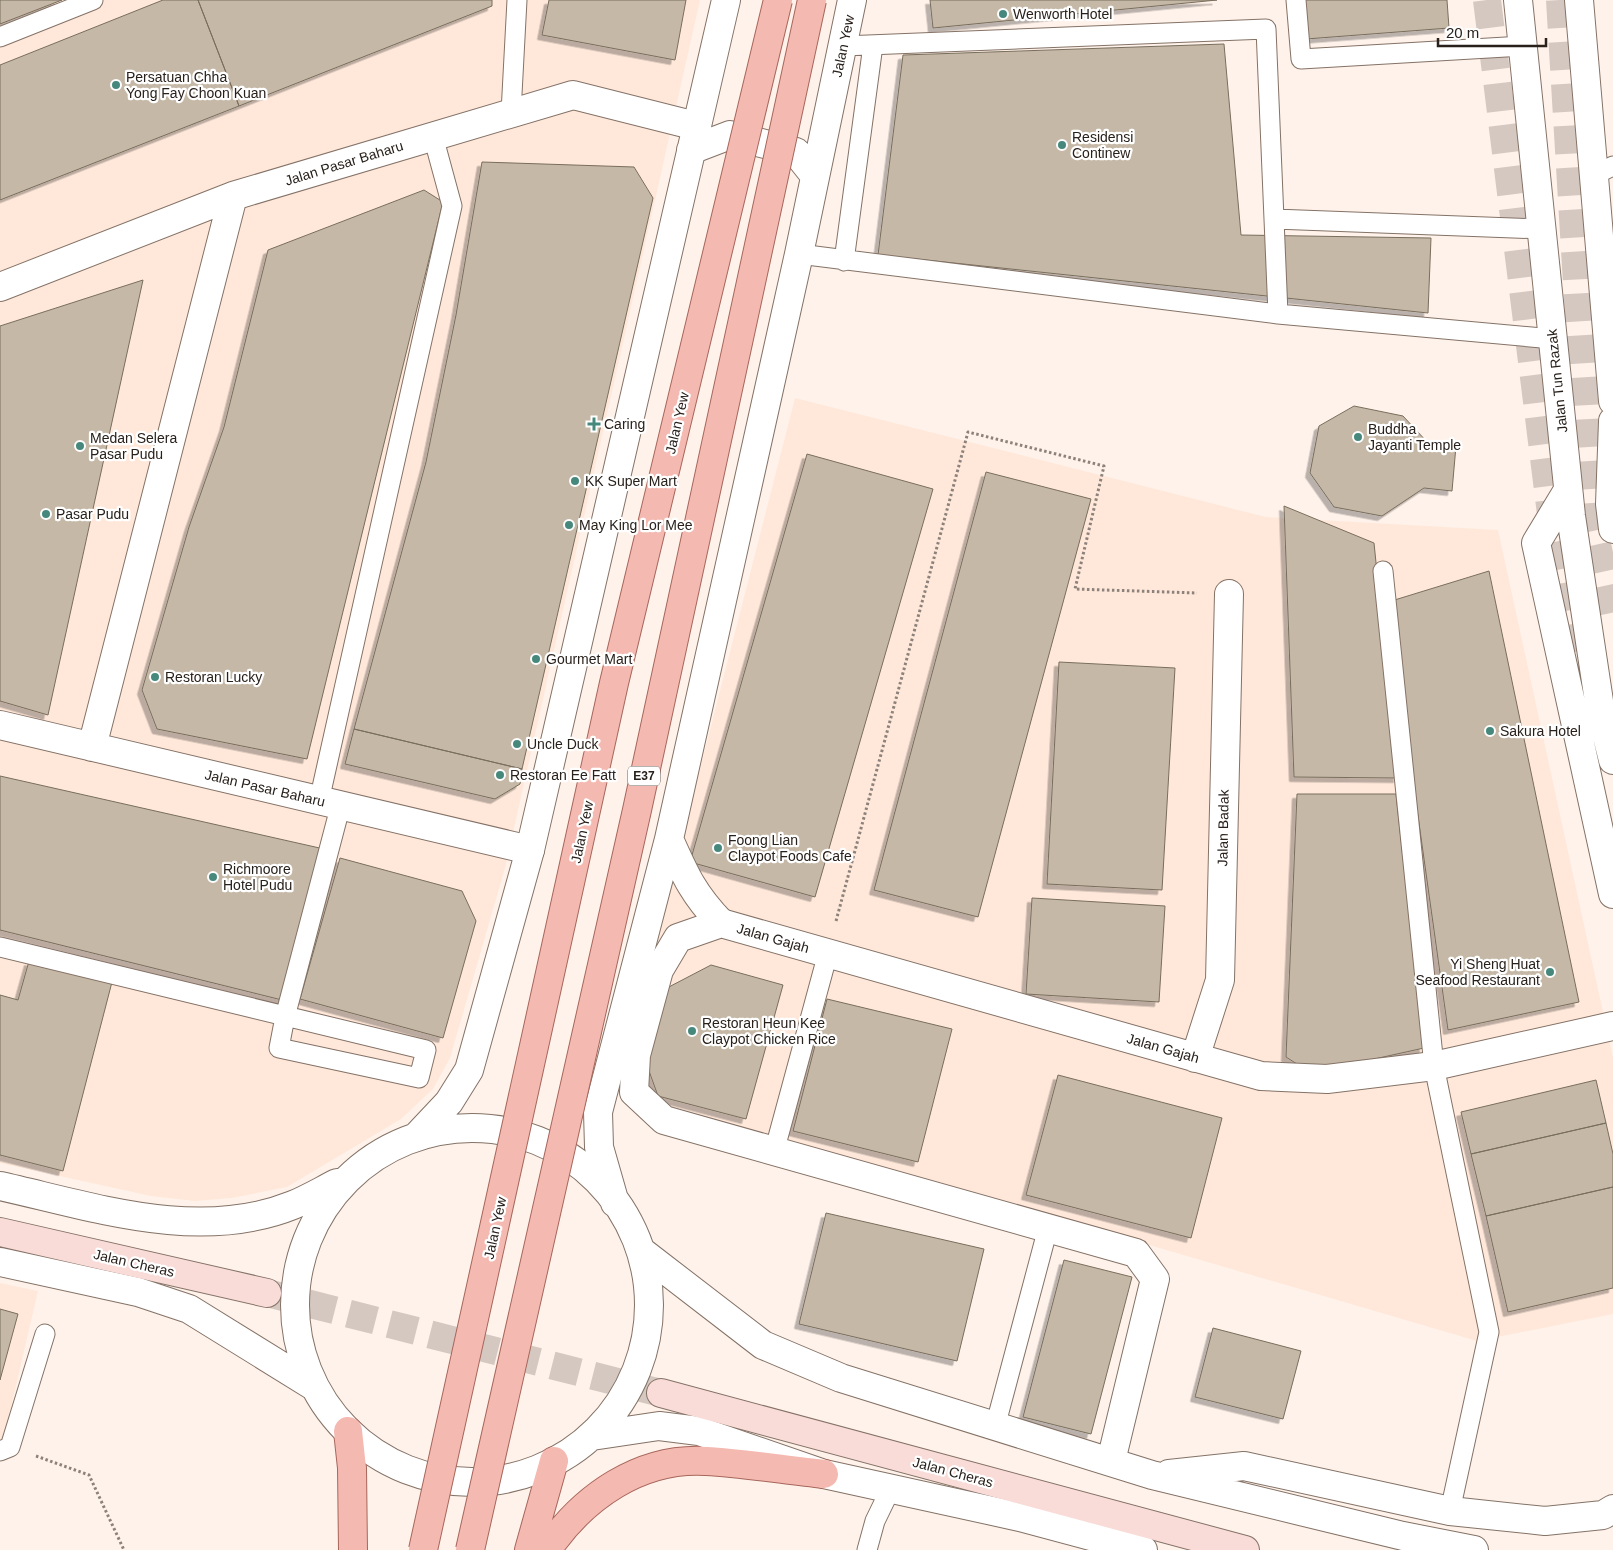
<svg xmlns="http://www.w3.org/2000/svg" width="1613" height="1550" font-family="Helvetica,sans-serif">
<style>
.built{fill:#ffe8da}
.building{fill:#c5b8a6;stroke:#796e5d;filter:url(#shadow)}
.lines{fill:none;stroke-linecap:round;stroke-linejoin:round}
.secondary-tunnel{stroke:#d4c8c1;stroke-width:28;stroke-dasharray:28 14;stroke-linecap:butt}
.motorway-tunnel{stroke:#d4c8c1;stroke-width:28;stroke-dasharray:28 14;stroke-linecap:butt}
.service-casing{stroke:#847266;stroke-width:21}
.minor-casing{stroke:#847266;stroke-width:30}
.tertiary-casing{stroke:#847266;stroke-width:30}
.secondary-casing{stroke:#847266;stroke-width:30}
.primary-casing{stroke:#a7665b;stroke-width:30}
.path{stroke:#8c827b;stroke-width:3;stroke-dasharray:2.5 2.5;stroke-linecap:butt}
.service{stroke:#fff;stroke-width:19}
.minor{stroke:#fff;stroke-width:28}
.tertiary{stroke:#fff;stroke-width:28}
.secondary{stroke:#f9dcd8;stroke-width:28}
.primary{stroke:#f4b9b1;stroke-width:28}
.primary-bridge-casing{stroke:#a7665b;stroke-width:30;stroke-linecap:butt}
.primary-bridge{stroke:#f4b9b1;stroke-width:28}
.poi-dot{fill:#46897c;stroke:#fff;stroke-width:2}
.labels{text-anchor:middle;stroke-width:4.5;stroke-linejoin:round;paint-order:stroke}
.shield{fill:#fff;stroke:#68635f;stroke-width:1}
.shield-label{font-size:12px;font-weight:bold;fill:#28201b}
.poi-label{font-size:14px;fill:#28201b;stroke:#fff;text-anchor:start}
.street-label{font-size:14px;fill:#28201b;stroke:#fff}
</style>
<defs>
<filter id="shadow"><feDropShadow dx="-4.5" dy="4.5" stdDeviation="0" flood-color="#0004"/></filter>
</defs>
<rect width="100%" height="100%" fill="#fff2ea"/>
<!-- built -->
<path class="built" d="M0 0H700L505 868 450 1058 433 1089 401 1119 287 1187 232 1198 195 1201 151 1196 0 1163Z
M795 398 1266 517 1498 530 1613 1058V1314L1477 1341 1105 1232 667 1109 625 1062Z
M0 1283 38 1291 3 1441 0 1442Z"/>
<!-- building -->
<path class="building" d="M0 0H62L0 24Z
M163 0H198L239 106 0 200V65Z
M198 0H492V6L239 106Z
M549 0H686L675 60 542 35Z
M930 0H1217L933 28Z
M1303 0H1447L1449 28 1306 39Z
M1224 44 1241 235 1431 238 1428 313 878 255 903 55Z
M482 162 634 167 653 198 522 769 354 729 426 462 456 315Z
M424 190 443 202 307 759 157 729 142 690 189 527 224 427 268 250Z
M143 280 48 715 0 701V326Z
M1354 406 1403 416 1429 444 1456 446 1452 491 1424 488 1382 516 1334 507 1310 473 1319 426Z
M807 454 933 489 815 897 690 862Z
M986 472 1091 499 978 917 874 890Z
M1284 506 1374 543 1398 778 1294 777Z
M1489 571 1579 1002 1448 1030 1388 602Z
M1059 662 1175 668 1162 890 1047 884Z
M354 729 522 769 520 784 495 799 345 764Z
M0 776 324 849 286 1001 0 930Z
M1297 794H1396L1424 1048 1311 1073 1286 1057Z
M340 858 462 891 476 921 443 1038 300 999Z
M1032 898 1165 906 1159 1002 1026 994Z
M29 961 112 982 63 1171 0 1155V995L18 1000Z
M711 965 783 985 746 1119 658 1096 644 1057 665 989Z
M827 999 952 1029 918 1162 793 1131Z
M1058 1075 1222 1118 1191 1238 1026 1195Z
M1596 1080 1606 1123 1471 1154 1461 1112Z
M1606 1123 1613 1154V1187L1486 1216 1471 1154Z
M1613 1187V1288L1508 1312 1486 1216Z
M826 1213 984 1249 957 1361 799 1324Z
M1064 1260 1132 1277 1091 1434 1023 1417Z
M0 1309 18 1314 0 1380Z
M1213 1328 1301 1351 1283 1419 1195 1397Z"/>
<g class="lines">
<!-- secondary-tunnel -->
<path class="secondary-tunnel" d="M267 1293 661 1393"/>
<!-- motorway-tunnel -->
<path class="motorway-tunnel" d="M1487 0 1554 538 1597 762
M1560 0 1591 517 1613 618"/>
<defs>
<path id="service" d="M1296 0 1301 59 1523 46
M0 37 93 0
M843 46 1266 29 1278 314
M511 113 517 0
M1594 175 1613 166
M1274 219 1542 229
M799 254 1278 314 1553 339
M844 261 873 45
M1383 571 1434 1066 1489 1332 1450 1511
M319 801 452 206 433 136
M0 947 426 1050 419 1078 279 1048 285 1017 341 804
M774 1152 828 953
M995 1427 1048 1228
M0 1451 10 1447 45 1334
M867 1550 875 1521 891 1488"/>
<path id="minor" d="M0 287 233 196 573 95 696 126
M0 725 530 850
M92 747 233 196
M1195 1058 1220 980 1229 594
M1111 1461 1155 1279 1136 1253 664 1120 634 1092 636 1055 659 970 678 938 721 923 1261 1076 1327 1079 1434 1066 1613 1026"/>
<path id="tertiary" d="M1518 0 1571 516 1600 708 1613 760
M1579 0 1613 401
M691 150 730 135 796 152 815 176
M1613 421 1610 504 1613 529
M1568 490 1536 543 1613 894
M669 839C685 875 693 894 721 923
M295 1305a177 177 0 1 1 354 0a177 177 0 1 1-354 0Z
M417 1136 449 1102 469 1070 530 850 726 0
M0 1186C94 1207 199 1243 293 1205 308 1199 323 1190 337 1183
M615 1203 599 1147 598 1112 669 839 799 254 852 0
M641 1251 763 1345 841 1378 1152 1475 1403 1536 1474 1550
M0 1262 138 1292 189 1309 315 1387
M592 1436 659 1426 699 1431 824 1474 1020 1517 1143 1550
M1169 1474 1244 1466 1450 1511 1545 1521 1603 1515 1613 1509"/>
<path id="secondary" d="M0 1232 267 1293
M661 1393 1245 1550"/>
<path id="primary" d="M348 1431 352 1468 353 1550
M529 1550 554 1461
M547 1550C583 1497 640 1457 706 1461 745 1463 785 1470 824 1474"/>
</defs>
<!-- service casing -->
<use href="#service" class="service-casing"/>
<!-- minor casing -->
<use href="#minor" class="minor-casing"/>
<!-- tertiary casing -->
<use href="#tertiary" class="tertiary-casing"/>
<!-- secondary casing -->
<use href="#secondary" class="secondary-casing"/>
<!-- primary casing -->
<use href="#primary" class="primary-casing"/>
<!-- path -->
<path class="path" d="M836 921 968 432 1104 466 1075 589 1197 593
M36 1456 89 1475 124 1550"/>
<!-- service -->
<use href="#service" class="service"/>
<!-- minor -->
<use href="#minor" class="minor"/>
<!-- tertiary -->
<use href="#tertiary" class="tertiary"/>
<!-- secondary -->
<use href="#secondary" class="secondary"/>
<!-- primary -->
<use href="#primary" class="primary"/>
<defs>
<path id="primary-bridge" d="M423 1550 614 683 778 0
M470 1550 637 810 812 0"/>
</defs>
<!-- primary-bridge casing -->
<use href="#primary-bridge" class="primary-bridge-casing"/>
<!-- primary-bridge -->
<use href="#primary-bridge" class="primary-bridge"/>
</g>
<!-- markers -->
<g class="poi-dot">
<circle cx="1003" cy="14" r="5"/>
<circle cx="116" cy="85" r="5"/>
<circle cx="1062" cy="145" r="5"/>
<path d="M591.5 416.5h5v5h5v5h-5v5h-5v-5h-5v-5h5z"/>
<circle cx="1358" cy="437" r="5"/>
<circle cx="80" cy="446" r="5"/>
<circle cx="575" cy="481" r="5"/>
<circle cx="46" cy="514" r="5"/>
<circle cx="569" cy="525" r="5"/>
<circle cx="536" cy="659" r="5"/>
<circle cx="155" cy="677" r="5"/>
<circle cx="1490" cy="731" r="5"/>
<circle cx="517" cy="744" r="5"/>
<circle cx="500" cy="775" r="5"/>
<circle cx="718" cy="848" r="5"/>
<circle cx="213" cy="877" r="5"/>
<circle cx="1550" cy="972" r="5"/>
<circle cx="692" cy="1031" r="5"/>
</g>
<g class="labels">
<!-- shield labels -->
<rect class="shield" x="628" y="766.5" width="32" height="19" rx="4"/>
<g class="shield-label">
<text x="644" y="780">E37</text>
</g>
<!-- poi labels -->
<g class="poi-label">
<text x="1013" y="19">Wenworth Hotel</text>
<text x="126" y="82">Persatuan Chha<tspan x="126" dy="16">Yong Fay Choon Kuan</tspan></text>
<text x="1072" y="142">Residensi<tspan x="1072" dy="16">Continew</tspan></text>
<text x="604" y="429">Caring</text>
<text x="1368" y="434">Buddha<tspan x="1368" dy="16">Jayanti Temple</tspan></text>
<text x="90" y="443">Medan Selera<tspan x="90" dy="16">Pasar Pudu</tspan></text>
<text x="585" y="486">KK Super Mart</text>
<text x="56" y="519">Pasar Pudu</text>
<text x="579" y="530">May King Lor Mee</text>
<text x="546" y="664">Gourmet Mart</text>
<text x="165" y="682">Restoran Lucky</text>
<text x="1500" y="736">Sakura Hotel</text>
<text x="527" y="749">Uncle Duck</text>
<text x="510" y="780">Restoran Ee Fatt</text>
<text x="728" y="845">Foong Lian<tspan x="728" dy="16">Claypot Foods Cafe</tspan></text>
<text x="223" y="874">Richmoore<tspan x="223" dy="16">Hotel Pudu</tspan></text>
<text x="1540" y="969" text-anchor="end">Yi Sheng Huat<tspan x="1540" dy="16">Seafood Restaurant</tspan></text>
<text x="702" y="1028">Restoran Heun Kee<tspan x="702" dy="16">Claypot Chicken Rice</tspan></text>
</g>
<!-- street labels -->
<g class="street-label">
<text transform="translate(843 46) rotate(-78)" y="5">Jalan Yew</text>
<text transform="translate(344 163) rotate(-17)" y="5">Jalan Pasar Baharu</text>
<text transform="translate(1557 381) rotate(-96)" y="5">Jalan Tun Razak</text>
<text transform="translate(677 423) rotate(-77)" y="5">Jalan Yew</text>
<text transform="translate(265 788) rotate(13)" y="5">Jalan Pasar Baharu</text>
<text transform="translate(1223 828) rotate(-89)" y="5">Jalan Badak</text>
<text transform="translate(582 832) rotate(-78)" y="5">Jalan Yew</text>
<text transform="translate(773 938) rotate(16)" y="5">Jalan Gajah</text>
<text transform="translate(1163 1048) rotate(16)" y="5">Jalan Gajah</text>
<text transform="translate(495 1228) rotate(-78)" y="5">Jalan Yew</text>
<text transform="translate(134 1263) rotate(13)" y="5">Jalan Cheras</text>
<text transform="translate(953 1472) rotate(15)" y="5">Jalan Cheras</text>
</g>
</g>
<!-- scale -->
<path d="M1438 38v8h108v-8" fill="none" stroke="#28201b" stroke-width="2.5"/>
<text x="1446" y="38" font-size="15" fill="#28201b" stroke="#ffffff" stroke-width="4" paint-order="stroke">20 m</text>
</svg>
